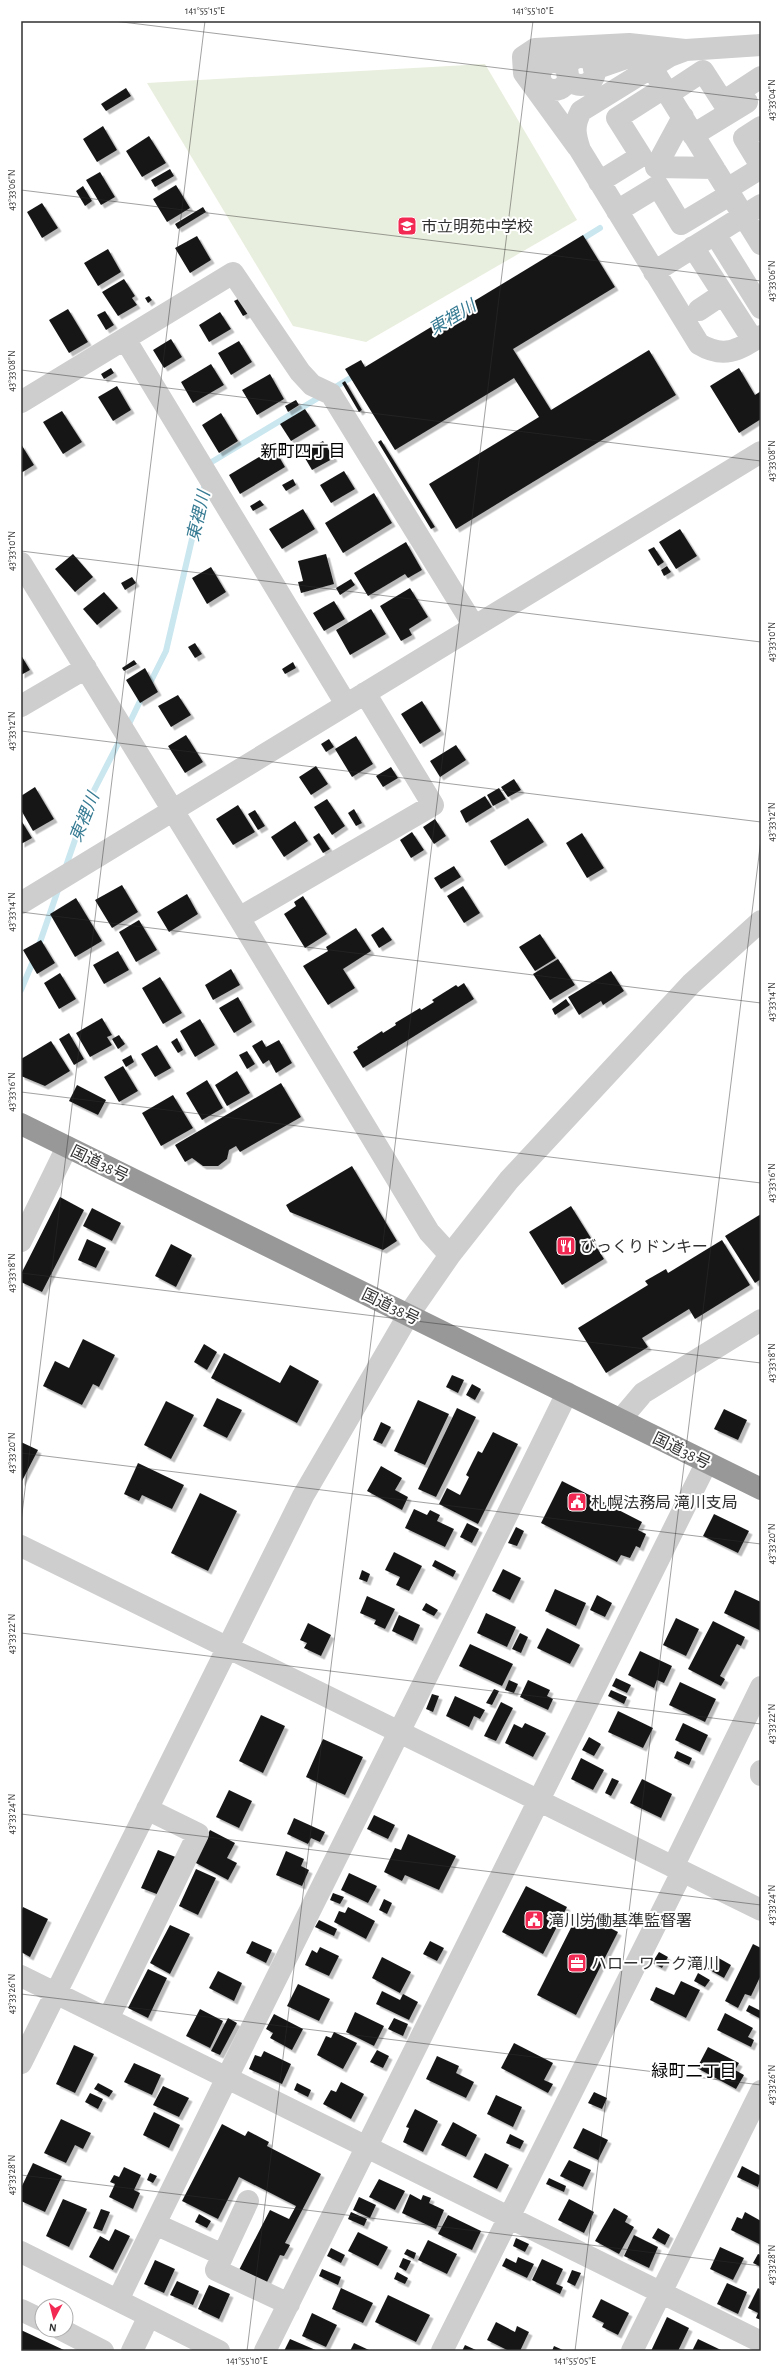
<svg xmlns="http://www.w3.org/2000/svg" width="782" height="2372" font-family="'Alegreya Sans','Noto Sans JP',sans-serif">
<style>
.green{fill:#e9efde}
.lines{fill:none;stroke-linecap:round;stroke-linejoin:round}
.stream{stroke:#cae6ef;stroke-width:6}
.building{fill:#181818;filter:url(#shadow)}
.minor{stroke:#cecece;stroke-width:22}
.highway{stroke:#989898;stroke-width:22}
.ticks{fill:none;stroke:#313131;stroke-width:1;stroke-opacity:0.45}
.labels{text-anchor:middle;stroke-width:4;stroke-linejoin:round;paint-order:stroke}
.poi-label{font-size:16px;fill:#313131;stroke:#fff;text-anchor:start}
.street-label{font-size:16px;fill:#313131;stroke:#fff}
.water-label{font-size:17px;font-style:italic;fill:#367b93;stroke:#fff}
.neighbourhood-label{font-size:17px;fill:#000;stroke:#fff}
.neatline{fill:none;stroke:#313131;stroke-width:1.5}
.ticks-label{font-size:10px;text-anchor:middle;fill:#313131}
</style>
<defs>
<filter id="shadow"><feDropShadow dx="3.5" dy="3.5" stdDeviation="0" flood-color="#0004"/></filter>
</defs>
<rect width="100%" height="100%" fill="#fff"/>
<!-- green -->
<path class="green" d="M485 64 577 220 366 342 293 326 147 83Z"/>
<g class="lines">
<!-- stream -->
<path class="stream" d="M579 241 600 228
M332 389 357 374
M209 468 210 463 323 395
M148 687 166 651 205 483
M128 726 143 695
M65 869 88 802 122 736
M38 948 59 887
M21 990 34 959"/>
</g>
<!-- building -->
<path class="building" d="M126 88 131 96 106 111 101 104Z
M103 126 117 150 97 162 83 139Z
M149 136 166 163 142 177 126 151Z
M170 169 174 176 155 187 151 180Z
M100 172 115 197 101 205 86 180Z
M176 185 190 208 167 222 153 199Z
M83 186 92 201 85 206 76 191Z
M42 203 58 228 42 238 27 212Z
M203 207 206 212 178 229 175 224Z
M583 235 615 287 513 349 551 410 649 350 676 395 456 529 429 484 539 417 514 378 395 450 345 369 361 360 365 367Z
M197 236 211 260 190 273 175 248Z
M108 249 121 272 98 286 84 263Z
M124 279 135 296 132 298 137 305 118 316 102 292Z
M149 296 152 300 148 303 145 298Z
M240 298 249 313 243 316 234 301Z
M68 309 88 342 69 353 49 320Z
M105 311 114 325 106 330 97 315Z
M220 312 231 329 209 342 199 325Z
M171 339 182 357 164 368 153 350Z
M239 341 252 362 231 375 218 353Z
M211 364 224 385 193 403 181 382Z
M111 368 114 373 104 379 101 374Z
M739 368 755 395 761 391V419L739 433 710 386Z
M270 374 284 399 257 415 242 390Z
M345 381 362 410 359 412 342 383Z
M117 386 131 410 113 421 98 397Z
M296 400 299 405 288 412 285 406Z
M305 409 316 426 291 441 280 424Z
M62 411 82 442 63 454 43 422Z
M221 413 238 441 219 453 202 425Z
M381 440 435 527 431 529 378 442Z
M323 441 334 458 312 470 302 453Z
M21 444 34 465 21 473Z
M274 448 285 467 240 494 229 475Z
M344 471 355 489 331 503 320 485Z
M293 479 296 485 286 491 282 485Z
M374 493 392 523 343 553 325 523Z
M260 500 264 505 253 511 250 506Z
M303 509 315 529 282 549 269 529Z
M680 529 697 556 676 569 659 542Z
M406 542 422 570 408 578 405 574 368 596 354 573Z
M654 547 664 562 658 566 648 550Z
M73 554 93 577 75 592 55 569Z
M326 554 334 584 301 593 298 582 303 581 298 561Z
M667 566 671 572 664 576 661 570Z
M211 567 226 592 207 604 192 578Z
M132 577 136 583 125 590 121 583Z
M351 579 355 585 340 595 336 588Z
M410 588 428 617 409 629 412 635 401 641 380 606Z
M104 592 118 608 97 625 83 609Z
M334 601 345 619 324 631 313 613Z
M371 609 386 634 350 655 336 630Z
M195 643 202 654 195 658 188 647Z
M21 655 30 670 21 675Z
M134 660 137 664 124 671 122 668Z
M293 662 296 668 285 674 282 669Z
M145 668 158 692 140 703 126 680Z
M178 695 191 715 171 727 158 706Z
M422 701 441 731 420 744 401 714Z
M186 735 203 762 185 773 168 746Z
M356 736 373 764 352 777 335 749Z
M329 739 334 747 326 752 321 744Z
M456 745 466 760 440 777 430 761Z
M316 766 328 784 311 795 299 777Z
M391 767 398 778 383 787 376 776Z
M514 779 521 790 508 797 501 787Z
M35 787 54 819 33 831 21 810V796Z
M499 788 506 799 493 806 487 795Z
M485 796 492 807 466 823 460 811Z
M327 799 345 826 332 835 314 807Z
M238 805 255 832 233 845 216 819Z
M354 809 362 823 356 826 348 813Z
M255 810 265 826 258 830 248 814Z
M528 818 544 842 505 866 490 841Z
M435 819 446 836 434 844 423 827Z
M21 820 32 838 21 844Z
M295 821 308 841 284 857 271 837Z
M412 832 424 850 411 858 400 840Z
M319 833 330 849 323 853 313 837Z
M582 833 604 868 587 878 566 843Z
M454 866 461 877 441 889 434 878Z
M122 885 138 912 112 928 95 900Z
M463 886 480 913 464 923 447 896Z
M187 894 198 914 169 932 157 912Z
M303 896 327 934 305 948 284 914 296 906 294 902Z
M76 898 102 941 75 957 50 914Z
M139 920 157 950 136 962 119 932Z
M383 927 392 940 379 948 371 935Z
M356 928 371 951 343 969 355 988 328 1005 303 966 328 951 326 947Z
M540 934 556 958 535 971 519 947Z
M41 940 55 963 37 974 23 950Z
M118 951 129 970 104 984 93 965Z
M558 959 575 985 550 1000 533 974Z
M231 969 240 985 213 1000 205 985Z
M611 971 624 991 603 1005 601 1001 579 1015 568 997Z
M60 973 76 999 59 1009 44 983Z
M160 977 182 1013 163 1024 142 988Z
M464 983 474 999 363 1068 353 1052 358 1049 357 1047 382 1031 383 1033 396 1025 395 1023 420 1008 421 1010 434 1002 432 1000 456 985 458 987Z
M238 997 252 1022 234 1033 219 1008Z
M566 999 570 1005 555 1015 552 1009Z
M102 1018 112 1035 107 1037 112 1045 90 1057 76 1033Z
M200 1019 215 1045 195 1057 180 1031Z
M69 1033 84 1059 74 1065 59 1039Z
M119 1035 125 1044 118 1049 112 1039Z
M177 1038 183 1050 178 1053 171 1042Z
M262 1040 266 1047 279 1040 292 1063 276 1073 269 1060 263 1064 252 1046Z
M51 1041 70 1071 45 1086 21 1076V1059Z
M157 1045 171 1068 155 1077 141 1054Z
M247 1051 255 1064 247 1069 239 1055Z
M131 1055 134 1062 126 1067 122 1060Z
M123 1066 138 1091 119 1102 104 1077Z
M237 1071 250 1093 227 1106 215 1085Z
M207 1080 223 1108 202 1120 186 1093Z
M281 1083 301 1117 240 1152 236 1146 229 1150 227 1159 218 1166H203L192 1158 185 1162 175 1145Z
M77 1085 106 1100 98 1115 69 1101Z
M173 1095 193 1128 161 1146 142 1113Z
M352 1166 397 1241 383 1250 290 1212 286 1205Z
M60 1197 84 1210 42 1292 21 1282V1274Z
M571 1206 604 1259 562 1285 529 1232Z
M92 1208 121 1223 112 1241 83 1226Z
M761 1214V1279L755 1283 725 1236Z
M87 1239 106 1248 96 1268 78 1260Z
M722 1240 750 1285 695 1319 689 1309 642 1338 648 1347 606 1373 578 1328 648 1285 645 1281 666 1269 668 1273Z
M171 1244 192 1255 176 1287 155 1276Z
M83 1339 115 1355 99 1387 93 1384 82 1405 43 1386 55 1361 69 1368Z
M204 1344 217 1352 207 1370 194 1362Z
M224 1353 280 1383 290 1365 319 1381 297 1423 211 1378Z
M452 1375 464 1380 458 1393 446 1387Z
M472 1384 481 1389 475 1400 466 1395Z
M217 1398 242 1410 227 1438 203 1426Z
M418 1400 449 1414 425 1465 394 1451Z
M166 1401 194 1415 171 1459 144 1445Z
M457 1408 476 1417 436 1497 418 1489Z
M724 1409 747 1420 738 1440 714 1429Z
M381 1422 391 1427 382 1444 373 1440Z
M493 1432 518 1444 478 1524 439 1504 447 1488 460 1495 469 1477 466 1475 478 1451 482 1453Z
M21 1442 38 1450 21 1483Z
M138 1463 184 1485 172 1509 142 1495 139 1501 124 1494Z
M381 1466 402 1478 395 1490 408 1497 402 1510 367 1491Z
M562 1481 642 1522 638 1530 646 1534 640 1548 636 1546 630 1558 621 1555 617 1562 541 1523Z
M200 1493 237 1511 208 1571 171 1553Z
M414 1509 427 1515 430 1510 440 1515 437 1521 454 1529 445 1547 405 1528Z
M714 1514 749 1531 738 1553 703 1536Z
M467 1523 479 1529 472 1543 460 1537Z
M516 1527 524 1531 517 1546 508 1543Z
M394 1552 422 1566 409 1591 396 1585 400 1577 385 1570Z
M435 1560 456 1571 453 1577 432 1566Z
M503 1569 521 1578 510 1600 492 1591Z
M362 1570 370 1574 367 1582 359 1579Z
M555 1589 586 1603 576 1626 545 1611Z
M735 1590 761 1602V1631L724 1613Z
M597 1595 612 1603 605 1617 590 1610Z
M367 1596 395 1609 385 1629 374 1624 376 1620 360 1613Z
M426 1603 438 1610 434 1616 422 1610Z
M486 1613 516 1627 507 1647 477 1633Z
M399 1615 420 1625 413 1641 392 1631Z
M676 1618 699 1629 686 1656 663 1645Z
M713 1621 745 1637 741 1646 737 1644 720 1676 725 1679 721 1686 688 1669Z
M308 1623 331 1635 321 1656 304 1648 307 1643 300 1640Z
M547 1628 580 1645 570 1664 537 1648Z
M520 1633 528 1637 521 1653 512 1649Z
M470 1644 513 1664 502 1686 459 1666Z
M640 1651 672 1666 664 1683 657 1680 654 1688 628 1675Z
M616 1678 631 1685 627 1693 612 1686Z
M509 1680 518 1684 514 1693 505 1690Z
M528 1680 550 1690 547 1696 553 1699 548 1710 520 1697Z
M680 1682 716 1699 705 1722 669 1705Z
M494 1689 499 1691 492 1705 486 1703Z
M611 1690 627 1697 624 1704 608 1696Z
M432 1694 439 1696 433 1712 426 1709Z
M455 1696 485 1710 480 1719 474 1716 469 1727 446 1716Z
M501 1702 513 1708 496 1741 484 1736Z
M618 1711 653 1728 643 1748 608 1732Z
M261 1715 285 1726 263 1773 239 1761Z
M525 1723 546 1733 533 1757 505 1743 514 1724 522 1728Z
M683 1723 708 1735 700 1752 675 1740Z
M589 1737 601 1744 594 1756 582 1750Z
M323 1739 363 1757 345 1795 306 1777Z
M677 1751 692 1758 689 1765 674 1758Z
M581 1758 604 1770 593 1790 571 1779Z
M612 1778 619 1781 611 1796 605 1793Z
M642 1779 672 1794 661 1818 630 1803Z
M229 1790 252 1801 239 1828 216 1817Z
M374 1815 395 1825 388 1839 367 1829Z
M294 1818 325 1832 320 1842 311 1838 308 1844 287 1834Z
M210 1830 235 1843 227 1858 237 1863 228 1880 194 1862Z
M408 1834 456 1856 439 1890 405 1875 402 1881 384 1872 395 1848 401 1850Z
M158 1850 178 1858 162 1896 141 1888Z
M286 1851 304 1859 301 1866 309 1870 302 1886 276 1875Z
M196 1869 216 1878 198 1915 179 1906Z
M349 1873 377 1886 368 1903 341 1890Z
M526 1886 567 1907 543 1954 502 1932Z
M333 1893 344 1897 340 1904 330 1900Z
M384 1899 392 1903 387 1914 379 1910Z
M23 1907 48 1919 30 1957 21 1952V1911Z
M348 1907 375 1921 366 1939 334 1922 339 1911 345 1913Z
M579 1912 618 1932 576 2015 537 1995Z
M319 1920 337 1929 334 1936 315 1927Z
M170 1925 190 1934 170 1974 150 1963Z
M252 1941 272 1950 266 1963 246 1953Z
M430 1941 444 1948 437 1961 423 1954Z
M753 1944 761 1948V1975L751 1996 745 1994 738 2008 725 2001Z
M320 1947 339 1956 329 1976 305 1965 312 1950 317 1953Z
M659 1952 668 1957 662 1968 652 1963Z
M715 1956 731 1965 724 1978 708 1969Z
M382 1957 411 1972 400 1993 372 1978Z
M148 1969 167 1978 148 2018 128 2008Z
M218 1971 242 1983 234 2001 209 1988Z
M698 1973 710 1980 705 1987 694 1981Z
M681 1981 700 1990 686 2018 650 2000 656 1987 674 1995Z
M298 1984 330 1999 319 2021 287 2006Z
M382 1991 400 2000 403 1994 418 2002 409 2020 376 2004Z
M749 2005 761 2011V2019L746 2011Z
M200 2009 223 2021 210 2048 186 2036Z
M355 2012 384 2026 374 2046 346 2032Z
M725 2013 753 2028 748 2037 754 2040 751 2047 717 2030Z
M274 2014 303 2029 292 2050 270 2038 273 2033 266 2029Z
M228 2018 237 2023 220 2055 211 2051Z
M394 2018 408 2024 403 2036 388 2029Z
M334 2032 357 2043 343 2069 317 2055 326 2036 331 2038Z
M514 2043 553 2063 544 2080 553 2084 548 2093 501 2068Z
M74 2045 94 2054 75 2093 56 2084Z
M708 2047 739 2063 735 2070 744 2075 736 2089 697 2068Z
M377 2050 389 2056 383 2068 370 2062Z
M264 2051 291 2064 282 2084 249 2069 255 2055 261 2057Z
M437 2056 459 2066 456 2073 474 2082 466 2098 426 2079Z
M134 2063 161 2075 152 2095 124 2082Z
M341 2082 364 2094 351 2119 323 2104 331 2090 336 2092Z
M98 2083 113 2091 109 2097 94 2089Z
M297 2083 311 2090 308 2097 294 2090Z
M163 2086 189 2098 179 2117 153 2105Z
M594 2092 607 2098 602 2109 588 2103Z
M90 2093 103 2099 98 2109 85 2102Z
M496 2095 522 2107 513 2127 487 2114Z
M415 2109 438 2121 423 2152 403 2142 409 2128 406 2127Z
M154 2112 180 2125 169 2148 143 2135Z
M61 2119 91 2133 83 2149 75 2145 66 2163 44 2153Z
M453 2122 477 2135 466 2157 441 2145Z
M222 2124 245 2136 248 2131 269 2142 267 2146 321 2174 285 2243 290 2245 284 2256 280 2255 266 2284 239 2270 270 2210 289 2219 296 2206 239 2177 218 2219 182 2201Z
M583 2128 608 2140 598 2160 573 2148Z
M510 2134 524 2141 520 2149 506 2143Z
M485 2153 509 2165 497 2189 473 2177Z
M569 2160 591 2170 583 2187 560 2176Z
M33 2163 62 2176 45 2212 21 2201V2188Z
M742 2166 761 2176 758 2187 737 2177Z
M124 2167 141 2175 134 2190 140 2193 133 2209 109 2197 115 2184 110 2182 114 2175 119 2177Z
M150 2173 157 2176 153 2183 147 2180Z
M549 2178 566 2186 564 2192 546 2184Z
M379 2179 405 2191 395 2210 369 2197Z
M410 2194 421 2200 423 2195 431 2198 429 2203 444 2210 436 2229 402 2213Z
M359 2197 376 2205 370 2218 353 2210Z
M63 2199 87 2209 69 2247 46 2236Z
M569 2199 594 2212 584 2233 558 2220Z
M614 2208 628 2216 625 2222 634 2227 619 2254 595 2241Z
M101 2209 110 2212 102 2231 93 2228Z
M351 2212 367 2219 364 2226 348 2219Z
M745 2212 761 2221V2245L731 2230 737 2217 742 2219Z
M199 2214 211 2221 207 2228 195 2222Z
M448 2215 481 2231 472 2250 438 2234Z
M658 2228 670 2235 665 2245 652 2238Z
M115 2229 130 2236 113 2270 89 2257 100 2236 109 2241Z
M358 2232 388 2247 378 2266 348 2251Z
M634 2235 658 2247 649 2268 624 2256Z
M516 2238 529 2244 525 2252 513 2246Z
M428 2240 457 2254 447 2274 418 2260Z
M720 2247 744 2258 733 2280 710 2269Z
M331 2248 345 2255 341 2263 327 2256Z
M407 2249 416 2253 414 2259 404 2254Z
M758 2254 761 2255V2267L753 2263Z
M518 2257 534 2264 527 2278 502 2266 506 2258 516 2263Z
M403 2258 411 2261 406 2271 399 2267Z
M542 2259 563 2269 556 2284 563 2287 560 2294 532 2280Z
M155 2260 175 2269 164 2293 144 2284Z
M322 2269 341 2277 338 2285 319 2276Z
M572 2270 581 2273 575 2286 567 2282Z
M397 2272 408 2278 405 2284 394 2279Z
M177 2281 199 2291 193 2305 170 2295Z
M727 2283 747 2292 738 2314 717 2304Z
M209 2285 230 2294 219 2319 198 2309Z
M341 2288 373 2303 363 2323 332 2309Z
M758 2288 761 2290V2320L756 2318 758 2313 748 2308Z
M388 2295 430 2315 416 2342 375 2322Z
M601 2299 629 2313 618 2335 602 2327 604 2323 592 2317Z
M312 2313 337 2325 326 2347 302 2336Z
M667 2317 689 2328 678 2351H651Z
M496 2322 515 2332 517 2326 529 2332 520 2351H509L487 2340Z
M21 2330 66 2351H21Z
M290 2339 318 2351H284Z
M698 2339 721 2350 720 2351H692Z
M354 2343 371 2351H350Z
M465 2345 478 2351H462Z
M554 2346 565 2351H552Z"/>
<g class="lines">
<!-- minor -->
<path class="minor" d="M761 45 686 50 670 56 581 111C573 126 575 135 580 150L699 344C724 359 738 350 761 336
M567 71a14 14 0 1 1 28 0a14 14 0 1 1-28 0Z
M540 76a14 14 0 1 1 28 0a14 14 0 1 1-28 0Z
M652 68 761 244
M594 69 646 51
M668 94 703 71 723 102 761 77
M683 117 656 167 714 168
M761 127 744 138 761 166
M693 135 747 102
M577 146 524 73 523 57 535 49 629 44 685 50
M599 182 641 156 617 118 664 88
M727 189 761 168
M617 211 658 186 681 224 731 194
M715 234 761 308
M693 247 753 340
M654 272 761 205
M699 310 723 294
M125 339 346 704
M21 402 233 273 300 372 312 385 331 394 474 626
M21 563 239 918 429 1232 450 1255
M21 706 86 668
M21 903 761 452
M239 918 433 805 365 693
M21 1241 67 1147
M621 1419 643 1393 761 1320
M21 1546 761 1910
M761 1771V1775
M673 1867 761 1687
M21 1976 761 2342
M108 2019 198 1834 147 1809
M21 2063 303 1496 409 1314 450 1255 509 1180 691 984 761 921
M155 2224 223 2255 248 2201
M21 2252 219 2351
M223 2255 216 2270 289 2304
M118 2300C265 1996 419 1696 567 1393
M21 2310 42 2320
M62 2330 103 2351
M132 2351 149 2316
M265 2351 707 1462
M442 2351 682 1872
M632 2351 761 2091"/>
<!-- highway -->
<path class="highway" d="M21 1124 761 1489"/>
</g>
<!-- ticks -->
<path class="ticks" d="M114 21 761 100M21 190 761 281M21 370 761 461M21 551 761 642M21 731 761 822M21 912 761 1003M21 1092 761 1183M21 1273 761 1363M21 1453 761 1544M21 1522 205 21M21 1633 761 1724M21 1814 761 1905M21 1994 761 2085M21 2175 761 2266M247 2351 533 21M575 2351 761 839"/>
<!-- icons -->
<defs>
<symbol id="school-square" viewBox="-11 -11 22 22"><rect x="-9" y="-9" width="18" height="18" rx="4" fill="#f22953" stroke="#fff"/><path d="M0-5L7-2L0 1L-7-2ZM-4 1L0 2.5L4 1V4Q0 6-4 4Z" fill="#fff"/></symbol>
<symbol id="restaurant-square" viewBox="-11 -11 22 22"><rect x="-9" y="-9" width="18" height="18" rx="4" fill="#f22953" stroke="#fff"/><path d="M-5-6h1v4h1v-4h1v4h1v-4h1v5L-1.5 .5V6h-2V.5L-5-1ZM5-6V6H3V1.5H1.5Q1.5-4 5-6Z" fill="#fff"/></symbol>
<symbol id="civic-square" viewBox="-11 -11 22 22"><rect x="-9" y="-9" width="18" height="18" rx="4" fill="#f22953" stroke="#fff"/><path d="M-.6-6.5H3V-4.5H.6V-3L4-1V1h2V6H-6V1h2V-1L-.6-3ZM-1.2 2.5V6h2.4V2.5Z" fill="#fff"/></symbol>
<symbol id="office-square" viewBox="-11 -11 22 22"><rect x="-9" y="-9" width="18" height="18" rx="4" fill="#f22953" stroke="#fff"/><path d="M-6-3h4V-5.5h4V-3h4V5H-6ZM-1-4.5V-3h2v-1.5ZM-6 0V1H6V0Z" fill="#fff"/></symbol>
</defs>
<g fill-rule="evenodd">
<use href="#school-square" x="396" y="215" width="22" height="22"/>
<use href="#restaurant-square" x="555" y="1235" width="22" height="22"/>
<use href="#civic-square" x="566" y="1491" width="22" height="22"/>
<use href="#civic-square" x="523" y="1909" width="22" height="22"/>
<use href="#office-square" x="566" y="1952" width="22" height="22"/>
</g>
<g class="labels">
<!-- poi labels -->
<g class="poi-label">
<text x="421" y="232">市立明苑中学校</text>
<text x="580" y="1252">びっくりドンキー</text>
<text x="591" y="1508">札幌法務局 滝川支局</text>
<text x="548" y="1926">滝川労働基準監督署</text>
<text x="591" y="1969">ハローワーク滝川</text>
</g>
<!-- street labels -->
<g class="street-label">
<text transform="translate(100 1163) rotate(26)" y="6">国道38号</text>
<text transform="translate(391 1306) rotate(26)" y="6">国道38号</text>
<text transform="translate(682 1450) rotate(26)" y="6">国道38号</text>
</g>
<!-- water labels -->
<g class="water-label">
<text transform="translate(452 317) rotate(-31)" y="6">東裡川</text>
<text transform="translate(198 516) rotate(-77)" y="6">東裡川</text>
<text transform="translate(84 817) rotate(-68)" y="6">東裡川</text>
</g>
<!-- neighbourhood labels -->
<g class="neighbourhood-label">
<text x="303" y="457">新町四丁目</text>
<text x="694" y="2077">緑町二丁目</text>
</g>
</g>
<!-- border -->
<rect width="782" height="2372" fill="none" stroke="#ffffff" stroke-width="44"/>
<!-- north arrow -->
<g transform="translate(54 2318) rotate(187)"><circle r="19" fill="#ffffff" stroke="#adadad"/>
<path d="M0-3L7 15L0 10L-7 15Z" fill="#f22953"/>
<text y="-6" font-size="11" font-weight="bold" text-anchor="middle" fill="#313131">N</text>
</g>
<rect x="22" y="22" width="738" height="2328" class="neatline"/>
<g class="ticks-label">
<text x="205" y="14">141°55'15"E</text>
<text x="533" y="14">141°55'10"E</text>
<text transform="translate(771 100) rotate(-90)" y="4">43°33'04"N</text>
<text transform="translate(11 190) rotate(-90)" y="4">43°33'06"N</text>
<text transform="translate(771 281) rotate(-90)" y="4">43°33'06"N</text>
<text transform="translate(11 371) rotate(-90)" y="4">43°33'08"N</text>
<text transform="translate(771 461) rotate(-90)" y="4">43°33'08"N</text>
<text transform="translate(11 551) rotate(-90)" y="4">43°33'10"N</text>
<text transform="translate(771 642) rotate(-90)" y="4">43°33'10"N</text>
<text transform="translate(11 731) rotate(-90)" y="4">43°33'12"N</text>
<text transform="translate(771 822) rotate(-90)" y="4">43°33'12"N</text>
<text transform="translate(11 912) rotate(-90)" y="4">43°33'14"N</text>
<text transform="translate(771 1002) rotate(-90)" y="4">43°33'14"N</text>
<text transform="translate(11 1092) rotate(-90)" y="4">43°33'16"N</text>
<text transform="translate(771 1183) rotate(-90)" y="4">43°33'16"N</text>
<text transform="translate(11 1273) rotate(-90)" y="4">43°33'18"N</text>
<text transform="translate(771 1363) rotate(-90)" y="4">43°33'18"N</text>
<text transform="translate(11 1453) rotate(-90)" y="4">43°33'20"N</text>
<text transform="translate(771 1544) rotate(-90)" y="4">43°33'20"N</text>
<text transform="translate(11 1634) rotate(-90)" y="4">43°33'22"N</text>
<text transform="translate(771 1724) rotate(-90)" y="4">43°33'22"N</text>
<text transform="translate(11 1814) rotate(-90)" y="4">43°33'24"N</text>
<text transform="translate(771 1905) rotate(-90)" y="4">43°33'24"N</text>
<text transform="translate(11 1994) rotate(-90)" y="4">43°33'26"N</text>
<text transform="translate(771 2085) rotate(-90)" y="4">43°33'26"N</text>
<text transform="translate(11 2175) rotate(-90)" y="4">43°33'28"N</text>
<text transform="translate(771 2265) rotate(-90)" y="4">43°33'28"N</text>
<text x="247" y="2364">141°55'10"E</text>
<text x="575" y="2364">141°55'05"E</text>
</g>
</svg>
